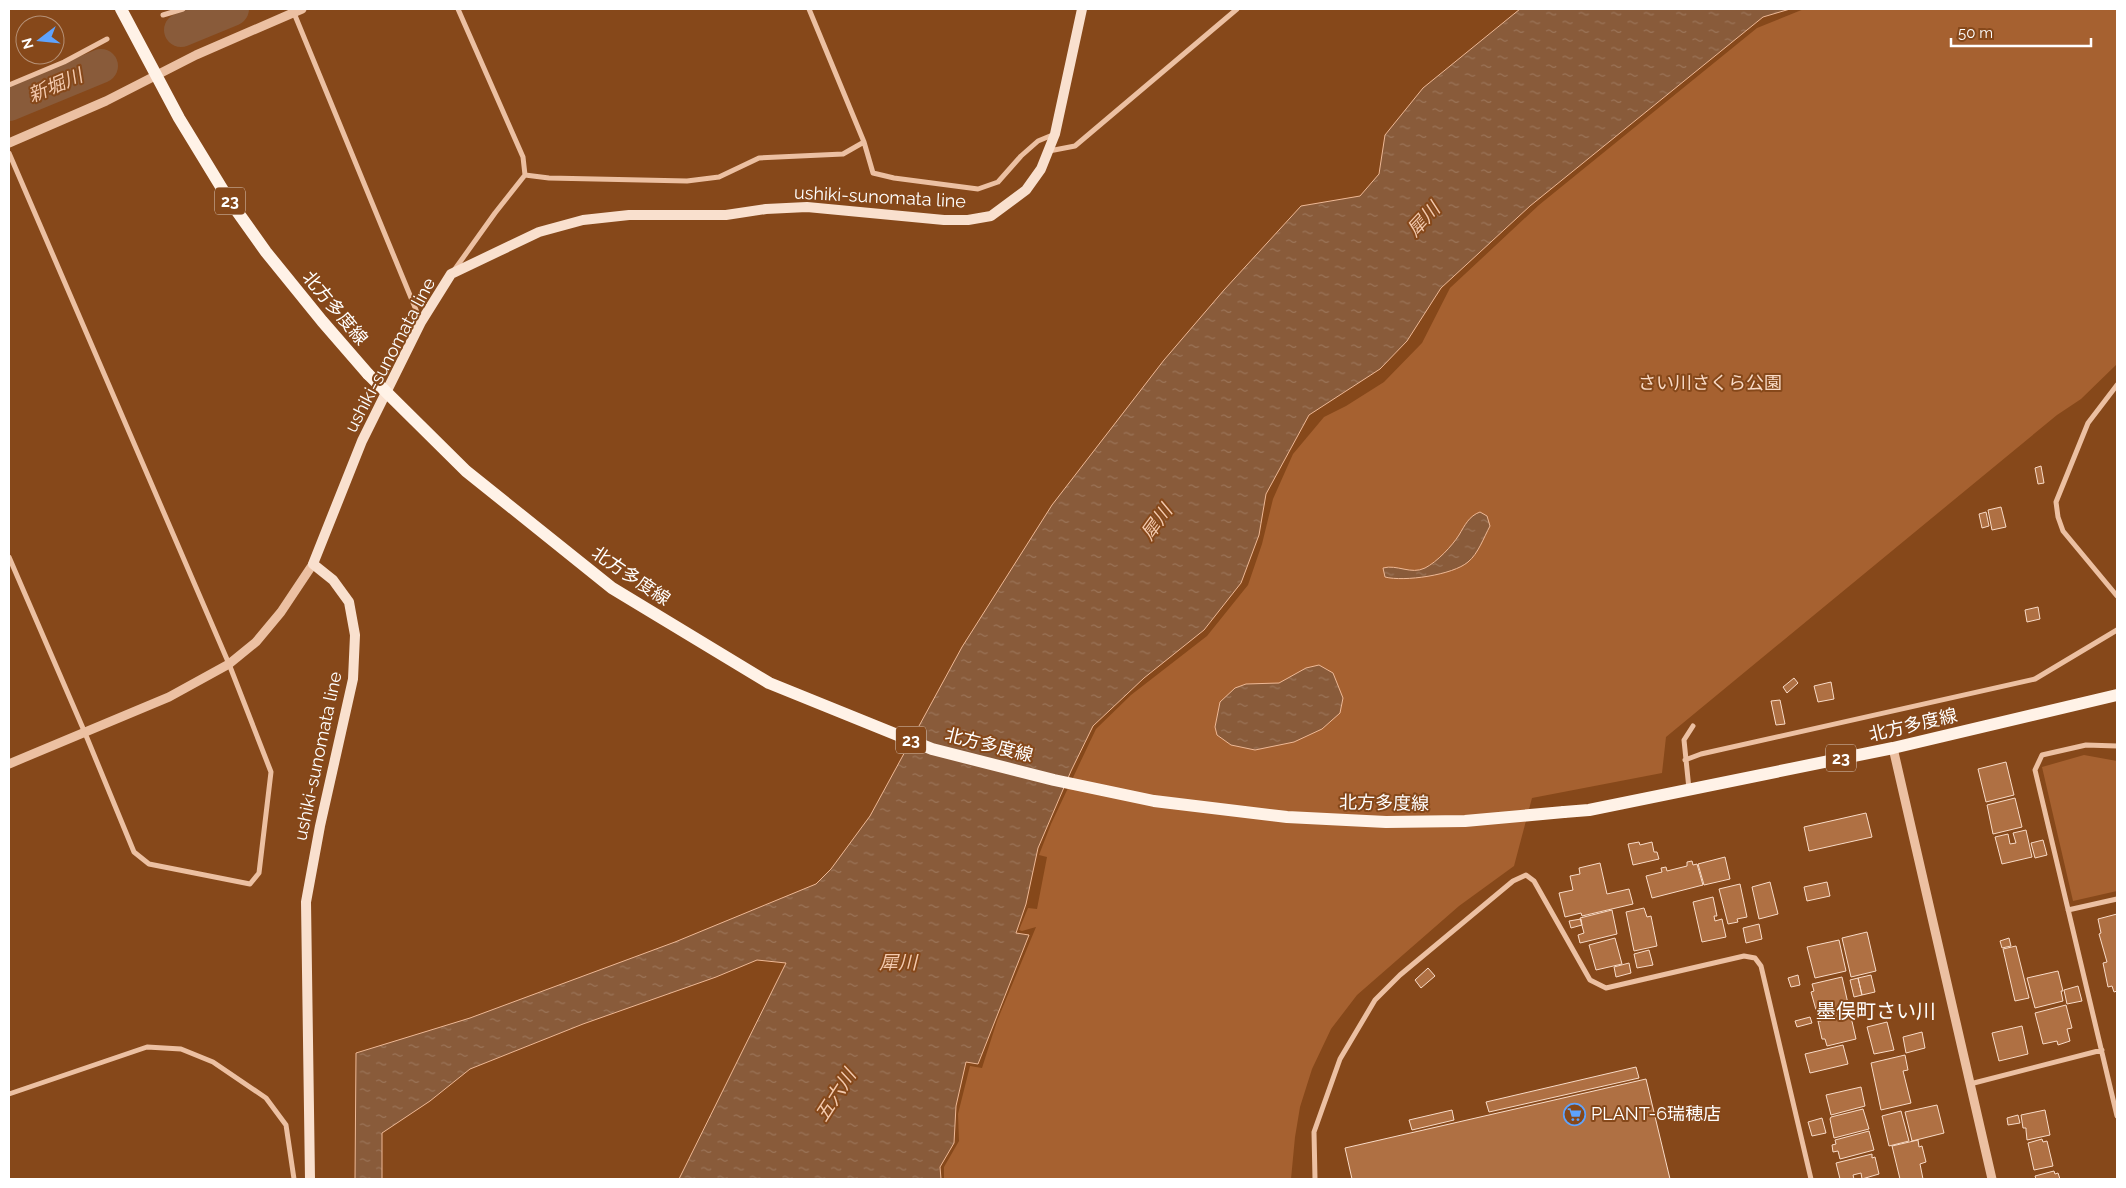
<svg xmlns="http://www.w3.org/2000/svg" width="2126" height="1188" font-family="Raleway,'Noto Sans JP',sans-serif">
<style>
.green{fill:#a66130}
.water{fill:url(#water-ripples);stroke:#eeb895}
.lines{fill:none;stroke-linecap:round;stroke-linejoin:round}
.river{stroke:#895b3a;stroke-width:34}
.building{fill:#af7043;stroke:#f9dbc7}
.minor{stroke:#ecc0a2;stroke-width:5}
.tertiary{stroke:#ecc0a2;stroke-width:9}
.secondary{stroke:#f9e0ce;stroke-width:10}
.primary{stroke:#fff2e7;stroke-width:12}
.primary-bridge{stroke:#fff2e7;stroke-width:12}
.labels{text-anchor:middle;stroke-width:4;stroke-linejoin:round;paint-order:stroke}
.shield{fill:#86481a;stroke:#dbc8ba;stroke-width:1}
.shield-label{font-size:16px;font-weight:bold;fill:#fff}
.street-label{font-size:18px;fill:#fff;stroke:#86481a}
.park-label{font-size:18px;fill:#f9dbc7;stroke:#86481a}
.poi-label{font-size:18px;fill:#fff;stroke:#86481a;text-anchor:start}
.water-label{font-size:19px;font-style:italic;fill:#f3c9ad;stroke:#86481a}
.quarter-label{font-size:20px;fill:#fff;stroke:#86481a}
</style>
<defs>
<pattern id="water-ripples" width="26" height="14" patternUnits="userSpaceOnUse" patternTransform="scale(1.25)"><rect width="26" height="14" fill="#895b3a"/><path d="M2 4q2-2 4 0t4 0M15 11q2-2 4 0t4 0" fill="none" stroke="#9b7458"/></pattern>
</defs>
<rect width="100%" height="100%" fill="#86481a"/>
<!-- green -->
<path class="green" d="M1804 9H2117V364L2081 399 2057 415 1666 737 1662 773 1532 798 1514 866 1459 906 1357 995 1331 1029 1312 1069 1300 1107 1295 1137 1291 1179H944V1167L959 1141 958 1114 970 1066 982 1068 997 1021 1036 927 1022 931 1019 930 1028 908 1037 909 1047 857 1039 855 1051 824 1096 729 1131 695 1207 636 1248 585 1262 544 1273 499 1293 454 1324 417 1346 406 1384 382 1422 343 1450 288 1539 205 1757 28Z
M2084 755 2117 761V891L2073 901 2042 767Z"/>
<!-- water -->
<path class="water" d="M1520 9H1790L1763 17 1530 206 1441 288 1407 341 1380 369 1309 415 1266 494 1259 535 1241 583 1204 630 1144 678 1093 726 1071 771 1038 848 1026 904 1016 933 1029 935 978 1064 966 1062 956 1106 954 1143 940 1167 941 1179H679L786 963 757 960 716 977 583 1024 470 1069 430 1101 382 1133V1179H355L356 1053 470 1018 675 942 816 884 831 869 870 816 962 647 1052 505 1164 360 1224 290 1301 206 1360 196 1379 174 1385 135 1423 88Z
M1480 512 1487 516 1490 526C1484 537 1478 554 1468 562 1453 575 1404 582 1385 577L1383 568C1397 564 1411 575 1425 568 1437 562 1452 546 1459 535 1465 525 1469 516 1480 512Z
M1319 665 1333 673 1343 698 1340 713 1322 729 1294 742 1255 750 1231 745 1217 735 1215 727 1220 702 1235 688 1246 684 1279 683 1306 668Z"/>
<g class="lines">
<!-- river -->
<path class="river" d="M181 30 232 9
M9 104 101 66"/>
</g>
<!-- building -->
<path class="building" d="M2041 466 2044 483 2038 484 2035 468Z
M2001 507 2006 527 1992 530 1988 510Z
M1986 512 1989 526 1982 528 1979 514Z
M2038 607 2040 619 2027 622 2025 610Z
M1794 678 1798 683 1787 693 1783 687Z
M1831 682 1834 699 1818 702 1814 686Z
M1780 700 1785 724 1776 725 1771 701Z
M2006 762 2014 795 1986 802 1978 769Z
M2015 798 2022 827 1993 834 1987 805Z
M1866 813 1872 837 1809 851 1804 827Z
M2026 830 2032 857 2002 864 1995 837 2008 834 2010 844 2016 843 2013 833Z
M2043 840 2047 855 2035 858 2031 843Z
M1639 842 1640 845 1652 842 1654 852H1657L1659 859 1633 865 1628 844Z
M1725 857 1730 879 1704 885 1698 864Z
M1692 861 1693 865 1697 864 1703 885 1652 898 1646 876 1662 872 1661 868 1666 867 1667 871 1687 866V862Z
M1600 863 1607 894 1629 889 1633 904 1582 916 1581 913 1565 917 1559 893 1573 890 1570 876 1580 874 1579 868Z
M1770 882 1778 914 1759 919 1752 887Z
M1827 882 1830 896 1807 901 1804 887Z
M1740 884 1747 917 1737 919 1738 922 1728 924 1719 889Z
M1713 897 1717 916H1714L1715 921 1722 919 1726 937 1702 942 1693 902Z
M1644 908 1647 917 1651 916 1657 946 1634 951 1626 912Z
M1612 910 1617 934 1580 943 1578 935 1584 933 1580 918Z
M2117 914V991L2114 992 2112 986 2108 987 2103 963 2107 962 2099 934 2101 933 2098 919Z
M1581 919 1582 925 1571 928 1569 921Z
M1759 924 1762 939 1746 943 1743 928Z
M1867 932 1876 971 1851 977 1842 938Z
M1615 938 1622 964 1596 970 1589 945Z
M2009 938 2011 946 2002 948 2000 941Z
M1839 940 1846 971 1815 978 1807 947Z
M2016 946 2029 998 2015 1001 2003 949Z
M1649 950 1653 965 1637 968 1634 954Z
M1629 963 1631 973 1616 977 1614 967Z
M1428 968 1435 976 1421 988 1415 980Z
M2058 971 2063 991H2061L2063 1001 2035 1008 2027 978Z
M1798 975 1800 985 1791 987 1788 978Z
M1871 975 1875 992 1862 995 1858 978Z
M1842 977 1856 1039 1827 1046 1825 1039H1822L1818 1021H1821L1818 1009 1816 1010 1811 992 1814 991 1812 984Z
M1858 978 1862 995 1854 997 1850 980Z
M2078 986 2082 1001 2067 1004 2064 990Z
M2066 1005 2072 1028 2067 1029 2070 1041 2058 1045 2057 1041 2043 1044 2035 1013Z
M1810 1017 1812 1023 1797 1027 1795 1021Z
M1887 1022 1894 1050 1874 1054 1867 1027Z
M2022 1026 2028 1054 1999 1061 1992 1033Z
M1922 1032 1925 1048 1906 1053 1903 1037Z
M1843 1045 1848 1064 1810 1073 1805 1054Z
M1905 1055 1908 1070 1903 1071 1911 1103 1881 1110 1871 1063Z
M1636 1067 1639 1078 1489 1112 1486 1102Z
M1646 1079 1670 1179H1352L1345 1148Z
M1861 1087 1865 1106 1831 1115 1826 1095Z
M1937 1105 1944 1133 1912 1141 1905 1112Z
M1863 1109 1869 1129 1834 1138 1830 1119 1831 1117Z
M1452 1110 1454 1120 1412 1130 1409 1120Z
M2045 1110 2050 1135 2027 1140 2026 1130V1128H2023L2021 1115Z
M1901 1111 1909 1141 1889 1146 1882 1116Z
M2018 1115 2020 1123 2008 1125 2007 1118Z
M1822 1118 1826 1133 1812 1136 1808 1122Z
M1869 1131 1874 1150 1840 1159 1838 1151 1833 1152 1832 1145 1836 1144 1835 1140Z
M2042 1139 2043 1142 2047 1141 2053 1166 2034 1170 2028 1143Z
M1918 1140 1919 1147 1922 1146 1926 1162 1920 1164 1923 1179H1900L1892 1146Z
M1872 1154V1158L1875 1157 1879 1174 1862 1179 1861 1173 1853 1175 1854 1179H1840L1836 1163Z
M2054 1171 2055 1174 2058 1173 2060 1179H2036L2035 1176Z"/>
<g class="lines">
<!-- minor -->
<path class="minor" d="M809 9 864 142
M294 13 421 322
M163 15 183 9
M9 85 64 62 107 39
M1049 151 1075 146 1237 9
M9 153 229 664 271 772 259 873 250 884 149 864 134 852 85 733 9 557
M525 175 549 178 687 181 719 177 759 158 843 154 864 142 873 173 894 178 978 189 998 182 1021 156 1038 141 1055 134
M455 269 495 213 525 175 523 157 458 9
M2117 385 2088 423 2056 502 2058 517 2063 531 2117 596
M2117 746 2086 745 2042 755 2035 770 2117 1116
M1685 760 1701 754 2035 679 2117 630
M1689 789 1684 740 1693 726
M2068 910 2117 899
M1970 1084 2102 1050
M9 1094 147 1047 181 1049 213 1062 266 1098 286 1125 294 1179
M1315 1179 1314 1132 1340 1059 1375 1000 1400 975 1513 881 1526 875 1534 881 1590 980 1606 988 1744 956 1755 958 1761 966 1811 1179"/>
<!-- tertiary -->
<path class="tertiary" d="M9 143 106 101 196 55 302 9
M1893 748 1992 1179
M9 764 169 697 229 664 256 642 281 612 313 564"/>
<!-- secondary -->
<path class="secondary" d="M310 1179 306 902 320 826 353 679 355 635 349 602 333 580 313 564 362 441 421 322 451 274 539 232 583 220 629 215H726L766 209 807 207 944 220H968L991 216 1026 190 1041 169 1055 134 1082 9"/>
<!-- primary -->
<path class="primary" d="M121 9 179 118 229 200 266 252 322 321 368 374
M1564 812 1589 810 1893 748 2117 695"/>
<!-- primary-bridge -->
<path class="primary-bridge" d="M368 374 466 471 612 588 769 683 932 749 1054 780 1154 801 1287 817 1386 822 1465 821 1564 812"/>
</g>
<!-- icons -->
<defs>
<symbol id="supermarket-ring" viewBox="-11 -11 22 22"><circle r="9.5" fill="#86481a" stroke="#5ea3fe" stroke-width="1.5"/><path d="M-6-5.5h2.5l.6 2H6L4.5 2H-2.5L-4.4-4H-6ZM-1.5 3.2a1.3 1.3 0 1 0 .1 0ZM3 3.2a1.3 1.3 0 1 0 .1 0Z" fill="#5ea3fe"/></symbol>
</defs>
<g fill-rule="evenodd">
<use href="#supermarket-ring" x="1562" y="1102" width="25" height="25"/>
</g>
<g class="labels">
<!-- shield labels -->
<g class="shield">
<rect x="215" y="187.5" width="30" height="27" rx="4"/>
<rect x="896" y="726.5" width="30" height="27" rx="4"/>
<rect x="1826" y="744.5" width="30" height="27" rx="4"/>
</g>
<g class="shield-label">
<text x="230" y="207">23</text>
<text x="911" y="746">23</text>
<text x="1841" y="764">23</text>
</g>
<!-- street labels -->
<g class="street-label">
<text transform="translate(880 197) rotate(3)" y="6">ushiki-sunomata line</text>
<text transform="translate(335 308) rotate(50)" y="6">北方多度線</text>
<text transform="translate(390 355) rotate(-62)" y="6">ushiki-sunomata line</text>
<text transform="translate(631 576) rotate(34)" y="6">北方多度線</text>
<text transform="translate(1913 725) rotate(-13)" y="6">北方多度線</text>
<text transform="translate(989 745) rotate(14)" y="6">北方多度線</text>
<text transform="translate(318 756) rotate(-78)" y="6">ushiki-sunomata line</text>
<text transform="translate(1384 803) rotate(1)" y="6">北方多度線</text>
</g>
<!-- park labels -->
<g class="park-label">
<text x="1710" y="389">さい川さくら公園</text>
</g>
<!-- poi labels -->
<g class="poi-label">
<text x="1591" y="1120">PLANT-6瑞穂店</text>
</g>
<!-- water labels -->
<g class="water-label">
<text transform="translate(55 85) rotate(-23)" y="7">新堀川</text>
<text transform="translate(1423 219) rotate(-47)" y="7">犀川</text>
<text transform="translate(1156 522) rotate(-54)" y="7">犀川</text>
<text x="898" y="969">犀川</text>
<text transform="translate(835 1095) rotate(-57)" y="7">五六川</text>
</g>
<!-- quarter labels -->
<g class="quarter-label">
<text x="1876" y="1018">墨俣町さい川</text>
</g>
</g>
<!-- border -->
<rect width="2126" height="1188" fill="none" stroke="#ffffff" stroke-width="20"/>
<!-- north arrow -->
<g transform="translate(40 40) rotate(254)"><circle r="24" fill="#86481a" stroke="#b69176"/>
<path d="M0-4L9 19L0 12L-9 19Z" fill="#5ea3fe"/>
<text y="-8" font-size="14" font-weight="bold" text-anchor="middle" fill="#ffffff">N</text>
</g>
<!-- scale -->
<path d="M1951 38v8h140v-8" fill="none" stroke="#ffffff" stroke-width="2.5"/>
<text x="1958" y="38" font-size="15" fill="#ffffff" stroke="#86481a" stroke-width="4" paint-order="stroke">50 m</text>
</svg>
